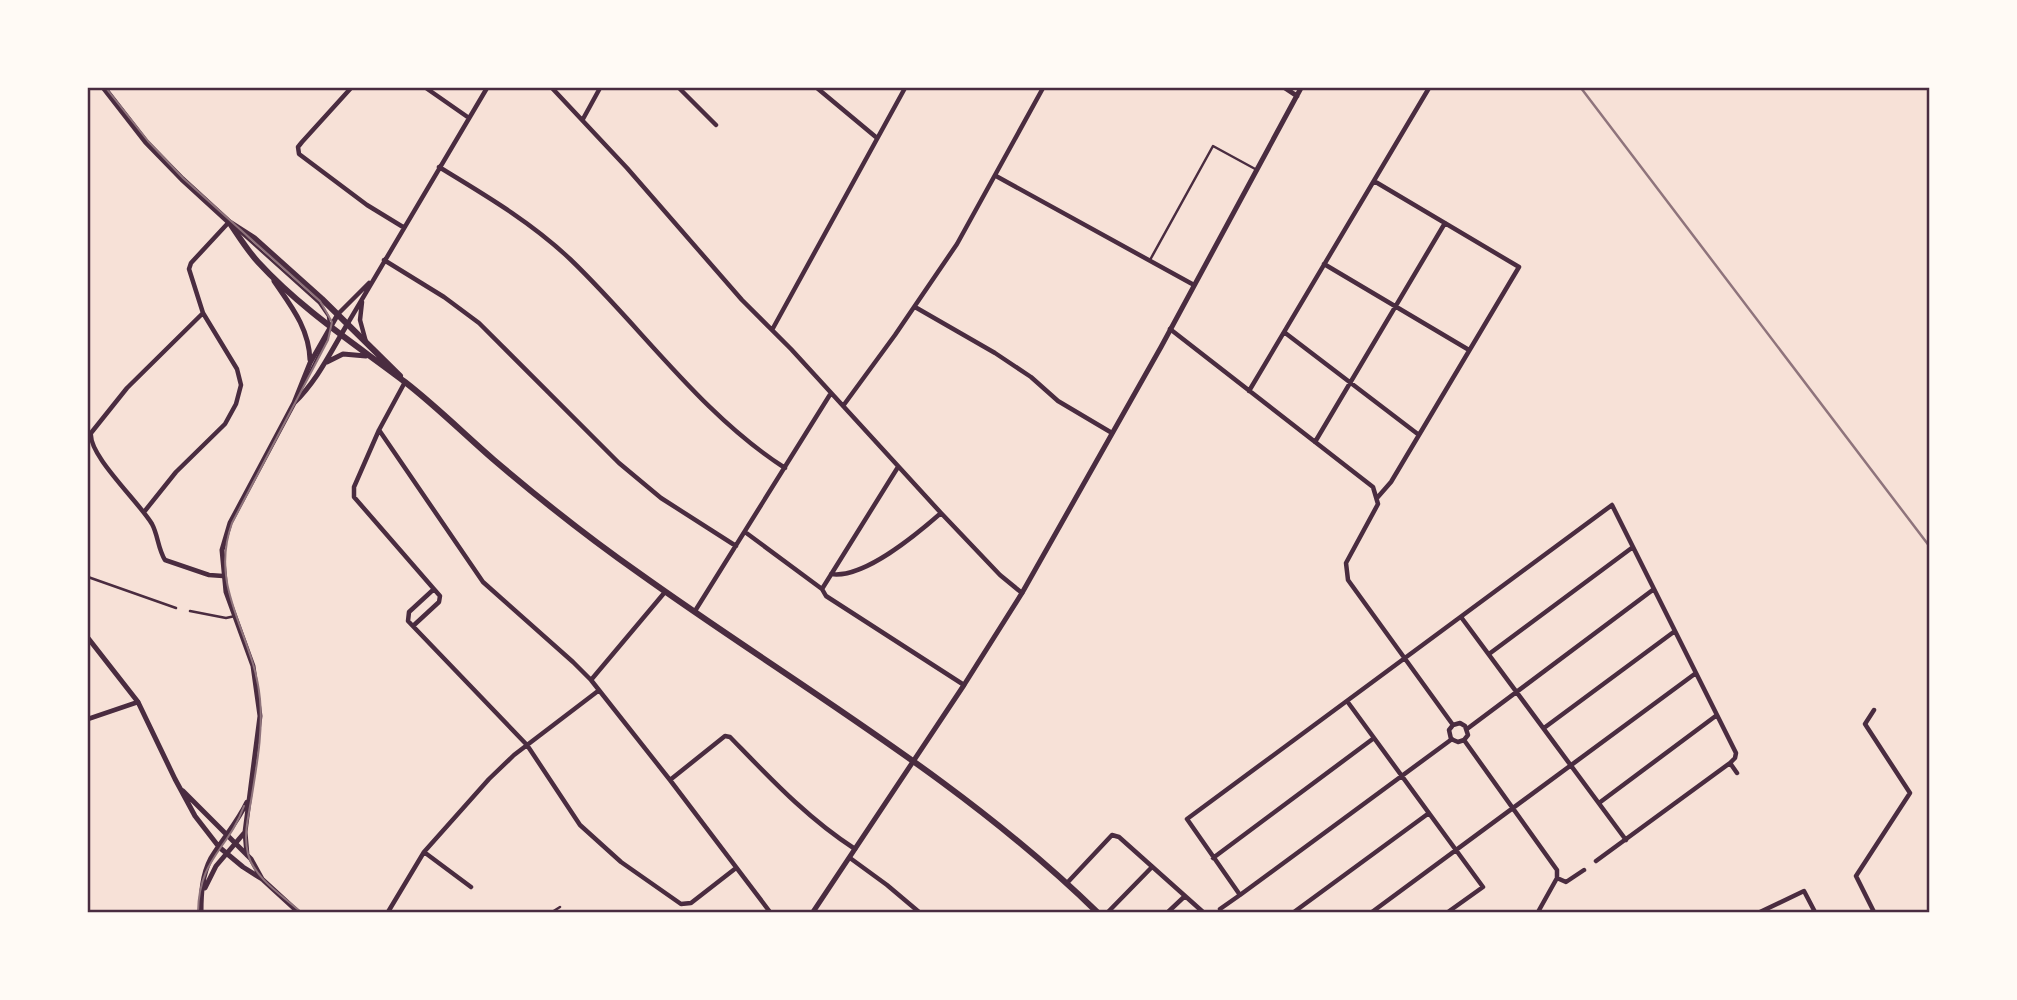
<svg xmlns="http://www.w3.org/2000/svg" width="2017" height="1000" font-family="Figtree,sans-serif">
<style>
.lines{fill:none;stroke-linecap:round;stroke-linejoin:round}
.service{stroke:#4a2c40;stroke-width:2.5}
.minor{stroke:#4a2c40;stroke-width:4.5}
.tertiary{stroke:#4a2c40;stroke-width:5}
.secondary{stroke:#4a2c40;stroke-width:6}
.tram{stroke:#8f747c;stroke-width:2}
.rail{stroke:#8f747c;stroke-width:2.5}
.neatline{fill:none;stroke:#4a2c40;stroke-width:2.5}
</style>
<rect width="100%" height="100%" fill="#f7e1d7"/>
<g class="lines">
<!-- service -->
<path class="service" d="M240 232 319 303 328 316 329 324
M1150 260 1213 146 1257 170
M304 384 329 334
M88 577 176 608
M190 611 226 618 235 616
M552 912 560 907"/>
<!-- minor -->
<path class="minor" d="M351 88 302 142 298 147 299 154 367 205 403 227
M426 88 469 118
M552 88 627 168 742 300 791 349 941 513 1000 575 1022 593
M679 88 716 125
M817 88 877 138
M583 119 600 88
M439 167C485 195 531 222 570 259 642 328 701 414 785 468
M996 176 1194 285
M1374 181 1519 267 1391 482 1377 498
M384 260 444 297 479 323 619 463 661 498 736 546
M1324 264 1469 350
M362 302 360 320 366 342
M915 307 995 353 1031 377 1058 401 1112 433
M203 313 127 388 91 433C88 455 139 502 152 524 158 535 158 549 165 560L209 575 223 576
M338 314 369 283
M348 323 487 88
M1170 329 1373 487 1378 504 1346 563 1348 580 1453 725
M772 330 905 88
M1284 332 1419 435
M405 382 379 430 354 487V497L440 596 439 602 413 626
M1249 391 1429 88
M843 406 895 335 957 244 1043 88
M379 430 483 582 573 662 591 680 670 780 770 912
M1315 442 1445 223
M144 512 176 472 225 424 236 404 241 385 237 369 203 313 189 269 191 263 229 222
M745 532 822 589 826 596 964 685
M831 574C864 579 917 534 941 513
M434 589 409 612 408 621 527 745 580 825 621 862 681 904 691 903 736 868
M822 589 898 467
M695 611 831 393
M1461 617 1626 840
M1489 654 1633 547
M591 680 665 592
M1347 701 1483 887 1448 912
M88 719 138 702
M1453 725 1449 730 1451 739 1458 742 1464 740
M1453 725 1460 723 1465 726 1468 735 1464 740
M1544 728 1675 631
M1467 729 1654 589
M1452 739 1240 895 1187 819 1612 505 1736 753 1735 758 1730 763 1737 773
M1464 740 1557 870V878L1538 912
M670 780 725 736 730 737C770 778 807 818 855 849
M1599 803 1717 715
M424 852 471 887
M850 858 887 885 919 912
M1213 858 1374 738
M1596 861 1730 763
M1557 878 1566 882 1584 870
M1067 883 1112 835 1119 837 1203 912
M1220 909 1240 895
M388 912 424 852 489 779 514 755 598 691
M1108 912 1152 867
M1168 912 1185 896
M1294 912 1429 813
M1372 912 1696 673
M1760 912 1804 891 1815 912
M1874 912 1856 876 1910 793 1865 724 1874 710"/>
<!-- tertiary -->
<path class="tertiary" d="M1285 88 1297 96
M274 281C291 306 309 328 310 360
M327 362 343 354 366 356
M294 403C318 380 331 351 348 323
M88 638 138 702 175 779 195 816 219 847 243 867 262 879 298 912
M183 791 251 859 262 879
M247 855 245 832 260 716 253 666 226 592 222 550 230 523 294 403 310 363 338 314
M205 888 216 866 245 832
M201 912C201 894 202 875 211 858 223 838 237 823 247 802
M813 912 964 685 1022 593 1161 347 1301 88"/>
<!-- secondary -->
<path class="secondary" d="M104 88 146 142 182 179 229 222 254 238 322 299 400 376
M229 222C238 235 247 250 258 262 302 310 355 344 405 382 436 406 464 434 494 460 541 500 589 538 639 573 794 684 961 779 1097 912"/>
<!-- tram -->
<path class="tram" d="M106 88 148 141 183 178 320 301 332 322 328 340 232 523C208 590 254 634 260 699 263 732 257 763 252 795 249 814 243 834 248 854 254 878 283 896 301 912
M198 912C199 858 228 850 244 806"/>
<!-- rail -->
<path class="rail" d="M1581 88 1930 547"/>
</g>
<!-- border -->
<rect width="2017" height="1000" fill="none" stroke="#fffaf5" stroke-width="178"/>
<rect x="89" y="89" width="1839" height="822" class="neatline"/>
</svg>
